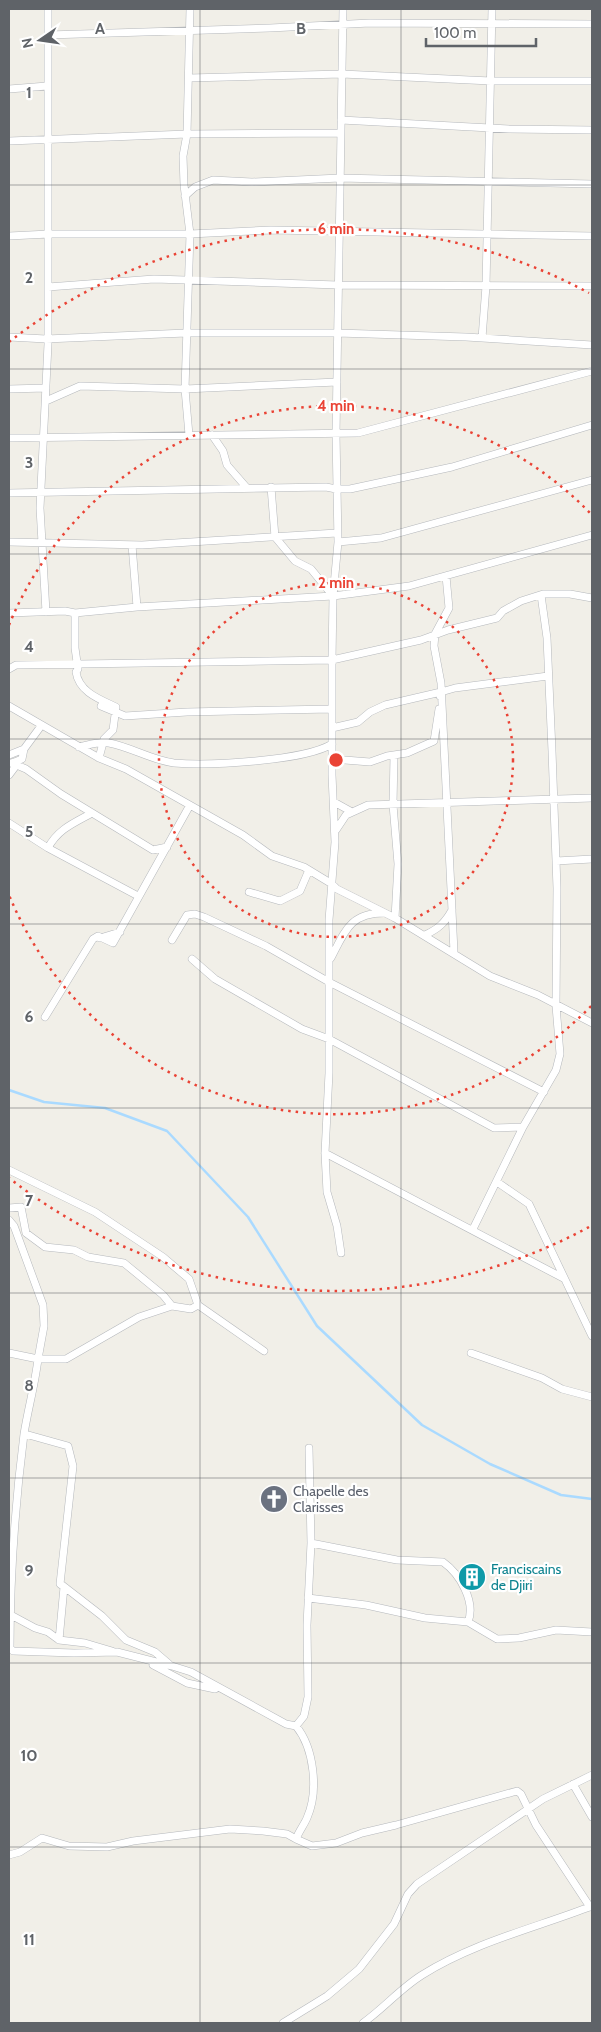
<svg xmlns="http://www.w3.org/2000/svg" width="601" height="2032" font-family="Cabin,sans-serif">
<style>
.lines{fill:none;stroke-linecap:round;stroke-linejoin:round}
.stream{stroke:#aadaff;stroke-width:2.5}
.minor-casing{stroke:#b5b8bc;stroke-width:8}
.minor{stroke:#fff;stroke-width:7}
.grid{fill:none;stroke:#5f6368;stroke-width:1;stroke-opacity:0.55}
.ring{fill:none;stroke:#ea4335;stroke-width:2.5;stroke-dasharray:2.5 5}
.labels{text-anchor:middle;stroke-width:4.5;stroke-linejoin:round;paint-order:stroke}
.worship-label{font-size:14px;fill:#5b616d;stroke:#fff;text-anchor:start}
.culture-label{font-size:14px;fill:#0d838f;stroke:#fff;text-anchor:start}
.grid-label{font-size:16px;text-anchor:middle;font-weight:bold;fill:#5f6368;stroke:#fff;stroke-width:4.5;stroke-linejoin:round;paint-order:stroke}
.centre{fill:#ea4335;stroke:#fff;stroke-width:2.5}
.ring-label{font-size:15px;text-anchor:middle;font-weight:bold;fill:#ea4335;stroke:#fff;stroke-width:4.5;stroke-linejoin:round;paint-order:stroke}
</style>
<rect width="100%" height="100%" fill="#f1efe8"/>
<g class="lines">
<!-- stream -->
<path class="stream" d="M9 1090 44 1102 105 1108 167 1131 248 1217 317 1326 422 1425 490 1464 561 1495 592 1499"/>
<defs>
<path id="minor" d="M48 35 270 28 370 23 592 24
M189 78 342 74 491 81H592
M9 89 47 86
M341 120 509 129 592 130
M9 141 187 134 340 133
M185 196 195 187 213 180 252 182 340 178 592 184
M9 236 49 234H190L271 230 592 236
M48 287 154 279 338 285 592 286
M9 337 46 339 186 333H337L466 337 592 345
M482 338 486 286 492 9
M9 389 46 388
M46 401 80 386 185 389 337 382
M189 435 185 389 190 234 184 185 183 156 187 134 190 9
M212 435 223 451 227 465 247 488
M9 438 358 433 592 371
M271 487 275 537 295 561 311 569 333 596
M9 493 326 487 336 489H350L452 467 592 425
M9 542 142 545 337 533
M338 542 381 538 592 480
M132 545 137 607
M446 576 449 608 435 634 434 646 441 683 454 952
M46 612 40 508 48 344V9
M9 613 65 611 75 613 137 607 333 596 409 586 592 535
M75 613V648L78 669 76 672C79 692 99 699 116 707L113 730 104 739 99 758
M9 669 16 665 332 660 421 640 448 630 497 618 503 611 521 601 543 594H570L592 598
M440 696 441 692 455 688 548 676
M9 706 99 758 126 769 243 835 272 856 304 867 332 884 337 889 395 918 490 976 538 995 592 1023
M101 706 125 716 187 712 332 709
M332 728 358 722 370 712 385 705 441 692
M79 747C89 745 99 741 109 743 131 747 151 760 174 763 208 766 304 761 332 744
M9 755 24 749
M394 756 393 805 398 864 395 918
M332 759 370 762 387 756 407 753 434 741 439 709
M12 763 26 769 61 794 153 850 167 847
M9 775 15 767 12 763 22 759 24 749 41 726
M334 802 352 812
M9 823 48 848 138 896
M336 830 346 815 368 805 592 798
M48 848C58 829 74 823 92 813
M556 861 592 859
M249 892 280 901 300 891 309 870
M425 935C438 929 445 923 452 910
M100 938 120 932
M172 940 187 915 195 914 204 917 266 946 329 982 544 1092
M331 958C345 931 350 913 384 913
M192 959 215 979 302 1029 329 1039 494 1128 523 1127
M45 1017 93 939 98 936 113 943 190 805
M325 1153 563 1278
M9 1170 95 1212 163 1257 189 1279 198 1305
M497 1182 529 1204 592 1336
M9 1208 21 1207 26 1233 45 1247 74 1250 88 1257 124 1263 163 1295 172 1306
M9 1220 14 1226 43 1305 44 1326 38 1359H66L139 1317 172 1306 191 1309 198 1305 264 1351
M473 1229 523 1127 556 1070 560 1054 556 1006 557 888 552 751 547 638 541 595
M341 1253 337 1226 327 1192 325 1153 329 1073V920L335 842 332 775V660L333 596 338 542 336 434 343 9
M9 1353 38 1359C35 1384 28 1409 24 1434 15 1505 10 1577 10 1648L13 1651 74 1653 117 1652 172 1666 191 1672 286 1724 296 1726 304 1716 308 1697 307 1625 311 1543 309 1448
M471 1353 542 1378 562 1389 592 1397
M25 1434 68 1446 73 1466 60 1584 64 1587 59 1640
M311 1543 397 1560 443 1562C460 1574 476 1602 468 1622
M62 1585 102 1616 126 1640 155 1652 169 1664
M308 1598 366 1605 425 1618 468 1622 497 1639 519 1638 556 1630 592 1632
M9 1614 35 1628 48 1632 59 1640 85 1643 112 1651
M153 1665 187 1683 215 1689
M573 1784 592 1817
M296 1839 312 1846 336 1843 362 1833 396 1825 517 1791 521 1794 536 1825 590 1907
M9 1855 20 1852 42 1838 69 1846 107 1847 133 1841 230 1829 263 1831 287 1834 296 1839C299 1831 304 1825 307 1818 319 1791 314 1748 296 1726
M283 2023 327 1996 359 1969 394 1924 408 1894 417 1884 543 1799 592 1775
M363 2023C384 2008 401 1988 422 1975 475 1942 535 1928 592 1906"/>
</defs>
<!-- minor casing -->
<use href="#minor" class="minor-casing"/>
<!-- minor -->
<use href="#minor" class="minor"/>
</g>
<!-- grid -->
<path class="grid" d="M200 9V2023M401 9V2023M9 185H592M9 369H592M9 554H592M9 739H592M9 924H592M9 1108H592M9 1293H592M9 1478H592M9 1663H592M9 1847H592"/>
<!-- distance rings -->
<g class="ring">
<circle cx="336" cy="760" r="177"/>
<path d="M591 1006A354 354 0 0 1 9 895M9 625A354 354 0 0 1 591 514"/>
<path d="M589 1227A531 531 0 0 1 9 1178M9 342A531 531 0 0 1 589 293"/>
</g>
<!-- icons -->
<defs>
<symbol id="church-disc" viewBox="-11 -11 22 22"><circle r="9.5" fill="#6b7280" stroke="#fff"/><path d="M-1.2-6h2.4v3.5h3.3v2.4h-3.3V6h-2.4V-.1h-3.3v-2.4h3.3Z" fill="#fff"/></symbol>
<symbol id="building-disc" viewBox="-11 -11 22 22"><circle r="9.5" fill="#0f9aa8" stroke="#fff"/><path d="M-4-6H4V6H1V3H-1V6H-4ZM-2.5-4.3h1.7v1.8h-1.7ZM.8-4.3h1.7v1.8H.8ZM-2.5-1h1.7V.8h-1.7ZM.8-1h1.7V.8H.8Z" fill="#fff"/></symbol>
</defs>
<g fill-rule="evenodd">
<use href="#church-disc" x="258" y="1483" width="32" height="32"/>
<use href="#building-disc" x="456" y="1561" width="32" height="32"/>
</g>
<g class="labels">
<!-- worship labels -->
<g class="worship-label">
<text x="293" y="1496">Chapelle des<tspan x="293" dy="16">Clarisses</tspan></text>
</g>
<!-- culture labels -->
<g class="culture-label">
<text x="491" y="1574">Franciscains<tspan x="491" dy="16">de Djiri</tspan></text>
</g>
</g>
<g class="grid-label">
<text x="100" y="34">A</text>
<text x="301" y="34">B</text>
<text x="29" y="98">1</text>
<text x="29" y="283">2</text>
<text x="29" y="468">3</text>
<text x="29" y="652">4</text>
<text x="29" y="837">5</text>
<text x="29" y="1022">6</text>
<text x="29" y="1206">7</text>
<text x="29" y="1391">8</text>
<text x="29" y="1576">9</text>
<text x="29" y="1761">10</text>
<text x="29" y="1945">11</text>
</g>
<circle cx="336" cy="760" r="8" class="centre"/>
<g class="ring-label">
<text x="336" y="234">6 min</text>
<text x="336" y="411">4 min</text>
<text x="336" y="588">2 min</text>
</g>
<!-- border -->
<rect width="601" height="2032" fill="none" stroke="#5f6368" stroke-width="20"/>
<!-- north arrow -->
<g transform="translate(40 40) rotate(257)" stroke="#ffffff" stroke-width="4" paint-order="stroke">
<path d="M0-4L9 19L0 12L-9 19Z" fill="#5f6368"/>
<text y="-8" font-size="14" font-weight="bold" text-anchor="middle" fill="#5f6368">N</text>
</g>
<!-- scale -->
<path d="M426 38v8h110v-8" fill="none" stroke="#5f6368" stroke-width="2.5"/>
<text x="434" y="38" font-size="15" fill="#5f6368" stroke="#ffffff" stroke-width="4" paint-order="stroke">100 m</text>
</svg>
